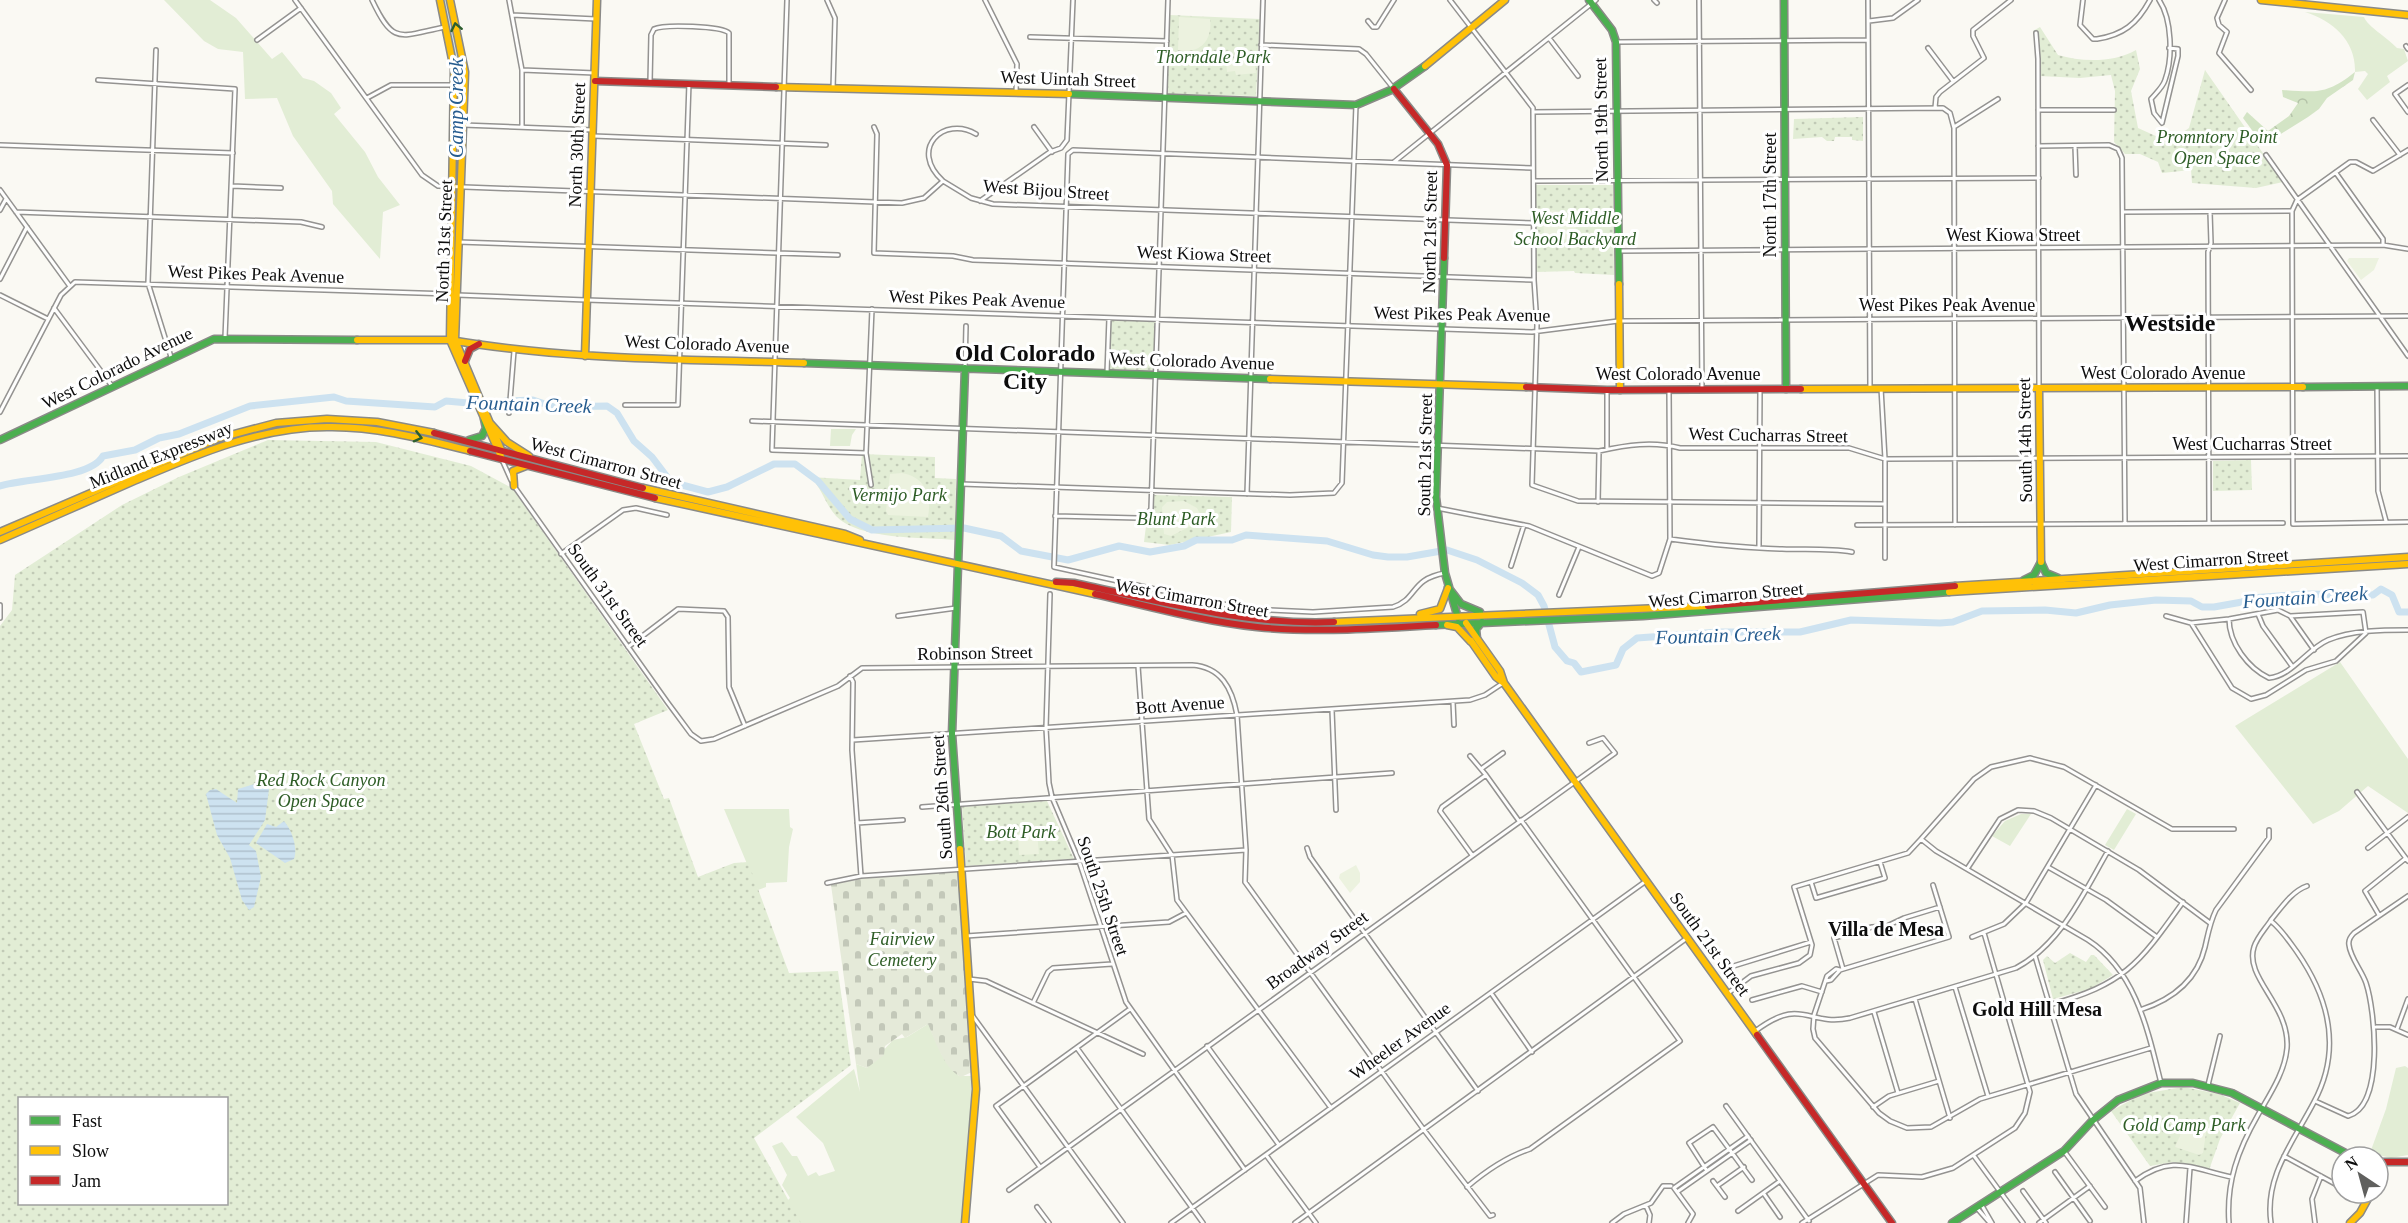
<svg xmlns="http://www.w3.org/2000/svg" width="2408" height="1223" font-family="'Times New Roman',serif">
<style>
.grass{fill:#e2edd5}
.forest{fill:url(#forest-crowns)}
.cemetery{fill:url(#cemetery-stones)}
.park{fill:url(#park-dots);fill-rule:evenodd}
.pitch{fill:#ecf2df}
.water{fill:url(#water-rules)}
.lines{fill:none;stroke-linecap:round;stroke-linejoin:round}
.stream{stroke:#cde2f0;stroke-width:1.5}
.river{stroke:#cde2f0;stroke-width:7}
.street-casing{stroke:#949391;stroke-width:6}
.fast-casing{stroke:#8a8a87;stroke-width:9}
.slow-casing{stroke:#8a8a87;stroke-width:9}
.jam-casing{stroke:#8a8a87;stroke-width:9}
.street{stroke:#fefefd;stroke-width:3}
.fast{stroke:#4caf50;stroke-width:6}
.slow{stroke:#ffc107;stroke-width:6}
.jam{stroke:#c62828;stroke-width:6}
.oneway{stroke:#2c5e2e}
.labels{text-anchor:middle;stroke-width:6;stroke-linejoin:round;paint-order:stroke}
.park-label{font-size:18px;font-style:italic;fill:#2e5d26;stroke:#fff}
.street-label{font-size:18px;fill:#0d0d0d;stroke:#fff}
.water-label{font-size:20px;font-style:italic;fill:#265c8f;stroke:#fff}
.neighbourhood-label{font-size:20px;font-weight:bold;fill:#0d0d0d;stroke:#fff}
.district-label{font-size:24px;font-weight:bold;fill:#0d0d0d;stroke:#fff}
</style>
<defs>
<pattern id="forest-crowns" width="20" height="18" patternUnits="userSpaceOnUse" patternTransform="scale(1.5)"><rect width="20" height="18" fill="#d3e4c5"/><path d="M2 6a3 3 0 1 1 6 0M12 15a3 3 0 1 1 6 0" fill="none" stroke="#b4c2a8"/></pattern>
<pattern id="cemetery-stones" width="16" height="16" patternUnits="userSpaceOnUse" patternTransform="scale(1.5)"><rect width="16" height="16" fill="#e5ead9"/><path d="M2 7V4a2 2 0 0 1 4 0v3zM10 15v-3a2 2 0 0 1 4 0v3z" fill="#c3c8b9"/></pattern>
<pattern id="park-dots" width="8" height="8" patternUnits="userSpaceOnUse" patternTransform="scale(1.5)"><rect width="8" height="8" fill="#e2edd5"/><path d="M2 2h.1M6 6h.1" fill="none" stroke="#c1cab6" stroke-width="1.8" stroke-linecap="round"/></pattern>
<pattern id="water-rules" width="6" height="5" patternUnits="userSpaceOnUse" patternTransform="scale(1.5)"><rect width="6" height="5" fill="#cde2f0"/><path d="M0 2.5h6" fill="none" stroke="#afc1cd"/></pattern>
</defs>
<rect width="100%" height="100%" fill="#faf9f3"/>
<!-- grass -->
<path class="grass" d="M164 0H210L236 18 272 59 282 52 303 78 314 81 331 93 341 108 334 114 365 152 378 177 400 205 383 212 380 259 333 204 332 191 293 136 277 98 245 99 243 52 218 49 204 41Z
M2305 12 2364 17C2368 27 2387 37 2397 48L2404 49 2408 61 2387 76 2390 82 2367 100 2358 89 2368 74 2365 71 2355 72C2356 41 2333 21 2305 12Z
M831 429H856L852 435 850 446H830Z
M2340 662 2408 759V813L2368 786 2339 811 2313 824 2235 726Z
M724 809H789L790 827 793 829 789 847 787 882 766 883V887L758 890Z
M2127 809 2136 814 2114 850 2105 845Z
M2021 814H2031L2010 846 1992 836 2005 821Z
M928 1024 942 1055 959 1076H971L972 1106 961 1223H796L785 1203 790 1198 782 1185 787 1175 772 1146 782 1142 792 1156H797L808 1176 816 1172 819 1176 835 1171 823 1143 796 1117 854 1069 860 1092 856 1064 867 1068 893 1040 907 1037Z
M2405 1066 2408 1068V1155L2391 1158 2370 1153 2386 1109 2396 1068Z"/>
<!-- forest -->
<path class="forest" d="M2355 72 2353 80 2327 98 2319 109 2308 117 2263 145 2243 118 2247 112 2268 131 2289 116 2298 103 2283 97 2282 90C2317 92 2326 95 2355 72Z"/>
<!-- cemetery -->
<path class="cemetery" d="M959 872 972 1072 961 1077C944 1069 935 1040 928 1024L905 1038 902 1034 885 1046 884 1055 867 1068 856 1064 831 885 865 878Z"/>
<!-- park -->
<path class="park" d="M1170 15 1260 19 1256 96 1167 94Z
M2040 27 2058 55C2081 62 2114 63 2136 50L2140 69 2131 91 2138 128 2169 142 2189 128 2205 70 2283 182 2256 188 2192 183 2191 170 2162 173 2158 162 2140 154H2125L2114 142 2115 91 2111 75 2080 78 2039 76 2033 31Z
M1863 117V141L1852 140V137H1835L1834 141H1827L1822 137 1793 139 1794 119Z
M1536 185H1613L1614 275 1575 273 1574 271 1536 272Z
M1109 318 1157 319 1154 376 1107 373Z
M268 440 376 442 471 466 512 488 668 710 634 724 664 799 669 798 698 877 734 863 748 862 789 973 838 971 851 1065 754 1138 801 1223H0V626L12 610 15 575 122 505 179 477ZM20 1098H226V1204H20Z
M862 454 935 457V478L956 479 955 540C923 537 858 540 836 516 825 504 822 488 810 477L860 480Z
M2251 460 2252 490 2213 491V461Z
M1154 495 1232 497 1231 532 1170 545 1144 542 1147 518 1153 513Z
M1047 801 1074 859 966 866 962 807Z
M2070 953 2086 962 2091 955H2094L2113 975 2090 989 2053 999 2043 960 2047 956 2055 963Z
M2183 1087 2219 1094 2240 1103 2220 1139 2209 1170 2173 1162 2150 1166 2111 1111 2142 1094Z"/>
<!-- pitch -->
<path class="pitch" d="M1179 17 1210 19C1213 40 1200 55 1178 50Z
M1253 52 1256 73 1236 75 1235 71 1227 72 1226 60 1234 59V55Z
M1553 210C1565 212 1575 220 1577 233L1574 239H1544L1543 213Z
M2349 258H2379L2374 270 2361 280 2347 261Z
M902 473C925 477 932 495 928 517L888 515 886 511 890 474Z
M1184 501 1197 508 1203 520 1171 536 1164 534 1162 507 1167 502Z
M1037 833 1039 854 1019 855 1018 834Z
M1356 865 1360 873V882L1350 893 1339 878 1340 874Z
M2194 1127H2207L2203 1153 2199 1155 2175 1147 2181 1133Z"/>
<!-- water -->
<path class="water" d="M261 782 269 789 265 820 249 845 256 851 261 877 254 907 249 910 242 900 230 858 217 835 206 794 210 790 216 789 237 803 238 789Z
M284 821C292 830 298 848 294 859L285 863 256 843 267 824 276 827Z"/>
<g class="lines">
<!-- stream -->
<path class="stream" d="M445 0 459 71 455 182"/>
<!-- river -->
<path class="river" d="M0 486C25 478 90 479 103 456L135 450 159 438 179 434 250 406 334 397 346 401 435 407 446 401 502 406 506 401 533 400 554 407 607 406 617 413 634 441 652 457 671 482 708 492 727 487 774 464H795L818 481 850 519 872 530 964 528 1001 536 1021 551 1068 560 1119 546 1150 552 1184 546 1196 540H1232L1246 535 1327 541 1373 555 1388 557H1407L1447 550 1477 560 1522 583 1538 595 1544 606 1555 647 1567 661 1574 663 1581 672 1616 665 1623 649 1637 638 1719 632H1800L1851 620 1940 623 1953 622 1982 611 2045 610 2076 613 2110 605 2156 600 2191 601 2202 607H2214L2242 602 2251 598 2304 594 2373 595 2381 589 2392 595 2399 612H2408"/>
<defs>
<path id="street" d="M295 0 422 175 438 186 902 203 924 198 943 181 971 198 993 204 1534 223
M372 0C394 46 399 36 445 27
M509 0 522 70V127
M787 0 772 450 866 453
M827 0 835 18 833 89
M985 0 1017 64 1016 92
M1450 0 1533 108 1534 280 1537 325 1532 485 1578 501 1885 504
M1654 0 1657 3
M1699 0 1702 390
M1868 0 1870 388
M2083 0 2080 25 2093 39H2097C2123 35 2137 24 2150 0
M2159 0C2172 19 2173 58 2165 80 2163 87 2156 93 2151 99L2154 113 2162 123 2178 56V49L2169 48
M2225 0 2217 18 2219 25 2227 32 2219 53 2251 90
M512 15 596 19
M1368 21 1373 27H1377L1394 0
M1869 21 1893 18 1918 0
M2036 33 2038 59 2039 388
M1030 37 1167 41
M1549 38 1578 76
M257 40 301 8
M1616 42 1868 40
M1261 45 1359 49 1366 54 1394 89
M2406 46 2408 49
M1928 48 1953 81
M156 50 148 283 171 357
M522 70 595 73
M98 80 235 89 225 338
M650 82 651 35 654 29C664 24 722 26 729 33V85
M2408 85 2395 94 2408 112
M367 98 391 85H454
M1935 108 1936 97 1940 92 1984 58 1973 36V30L2011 0
M2038 110H2114
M1533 112 1943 108 1950 113 1954 128 1955 525
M2373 120 2400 155
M463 125 593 130
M874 127 877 134 874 253 953 256 973 260 1534 280
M1034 127 1052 152
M1954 127 1998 99
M593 136 826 145
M0 145 233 153
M2038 146 2109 145 2118 149 2122 158 2125 523
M2075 146 2076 175
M2408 150 2373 171 2356 162H2350L2297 200 2292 211 2293 524 2408 522
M2266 155 2408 356
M1394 162 1596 0
M2336 173 2383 239V245
M943 181C908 149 944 115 976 134
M1534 181 2039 178
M232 186 281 188
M0 190 69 285
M980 201 1050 152 1061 148 1067 140 1073 0
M0 210 6 199
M16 212 301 222 322 227
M2123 212 2292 211
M458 242 838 255
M1619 251 2383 245 2408 249
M0 279 27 227
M0 295 48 319
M457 295 586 300
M587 300 1532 332 1618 321 2408 316
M54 308 112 386
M965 368 966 326
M1107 373 1109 318
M2377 386 2378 491 2386 521
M1881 388 1885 459V558
M1607 390V449
M625 405H678L689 83
M0 412 61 295 75 282 450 294
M509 413 514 351
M752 421 1599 451C1627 445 1652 441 1680 448H1849L1885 459 2408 456
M503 462 511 480
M961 484 1290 495 1334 493 1342 483 1356 105
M871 485 866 453 872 309
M514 486 668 703 691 734 701 741 714 739 838 686 862 668 1192 665C1221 667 1232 688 1237 715L1246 850 1245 882 1424 1130 1490 1216 1493 1215
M1247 494 1263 0
M1598 502 1599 451
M1437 508 1529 526 1652 576 1659 573 1670 539 1669 391
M1055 516 1138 518 1147 514 1151 509 1168 0
M2209 523 2208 252 2211 243 2210 212
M1857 525 2283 523
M1670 539C1707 544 1745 548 1782 549 1806 550 1828 548 1852 552
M1759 546 1760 389
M561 554 623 510 636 508 667 515
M1511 566 1524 525
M1445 573C1410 579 1418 599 1393 607L1313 612 1246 609 1054 567 1068 154 1073 150 1533 168
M1050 594 1046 728 1049 783 1052 797 1079 861 1126 1002 1245 1170
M1559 595 1579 547
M0 605V618
M2258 614 2263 626 2292 666
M898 616 956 608
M2166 616 2191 623 2229 619 2278 610 2290 616 2363 612 2366 633
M2290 616 2314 650
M2229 619C2229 643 2248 668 2269 678 2292 676 2307 649 2328 640 2352 630 2383 630 2408 630
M2191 623 2232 688 2251 699 2266 695 2306 670 2336 661 2366 633
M628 647 678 609 724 611 728 617 729 687 745 726
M1138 666 1149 819 1172 855 1177 900 1331 1108
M850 676 853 682 852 750 861 876
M1453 702 1454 725
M1332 710 1336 810
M853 740 1470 700 1485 695 1503 683
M1470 756 1486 775
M1481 769 1503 753
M2357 792 2408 861
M922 807 1392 773
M857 823 903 820
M1307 848 1310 857 1478 1091
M2368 848 2408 817
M1472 855 1440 811 1442 807 1486 775 1519 821
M2048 867 2106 900 2157 937
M1967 869 2000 819 2018 810 2034 811 2051 818 2139 870 2210 923
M1811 882 1816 898 1885 878 1880 862
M827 883 861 876 1246 850
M1933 885 1949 937 1840 970 1836 969 1827 976 1814 1015 1813 1029 1815 1038 1879 1113 1890 1121 1907 1128 1931 1127 1980 1099 2151 1048
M2379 915 2365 891 2406 858
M2271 921C2282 930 2289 941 2297 952 2329 998 2342 1050 2314 1102 2294 1141 2264 1176 2271 1223
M966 936 1169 922 1186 913
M1972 937 2004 924 2026 903 2096 785
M2035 956 2076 1094 2140 1188 2144 1223
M1727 968 1811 942
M1843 969 1834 938 1872 927 1887 926 1904 918 1940 907
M969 979 986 981 1143 1054
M1826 981 1831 980 1840 970
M1955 987 1988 1096
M1491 993 1532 1052
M1727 994 1751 976 1799 963 1810 955 1812 945 1794 887 1908 853 1921 839
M1915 999 1950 1118
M1752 1000 1802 986 1822 992
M1033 1003 1048 972 1053 968 1112 964
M2049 1005C2125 984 2138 965 2183 902
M2140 1010C2171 1000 2197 981 2205 947 2208 934 2210 922 2216 910L2269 838V830
M1874 1012 1898 1093
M972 1015 1123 1223
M2376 1027H2390L2408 1035
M2397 1029 2408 999
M1754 1032C1803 995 1806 1027 1850 1018L2016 968C2061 944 2083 894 2108 851
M1207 1046 1279 1145
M1077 1048 1203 1223
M2161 1083C2148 1031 2136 971 2088 940L1936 851 1921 839 1974 779 1991 767 2030 758 2064 767 2172 829H2234
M2208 1085 2220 1036
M2315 1101 2348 1116C2385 1106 2375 1010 2366 983 2362 971 2350 957 2349 945 2348 940 2350 937 2354 933L2408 896
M1726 1106 1809 1221
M1873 1107 1889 1096 1939 1081
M2064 1151 2105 1207
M1266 1155 1316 1223
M1974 1156 2023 1223
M2284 1156 2339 1186
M1040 1167 996 1106 1130 1009
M1707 1171 1689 1143 1713 1127 1752 1180
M2055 1172 2090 1221
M1713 1181 1725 1197
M2135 1181C2172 1154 2190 1168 2231 1177
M1717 1186 1744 1167
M1467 1187C1487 1170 1506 1157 1530 1149L1680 1041 1521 820
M1009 1190 1615 753 1603 738 1589 743
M2023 1191 2046 1223
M1677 1192 1751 1140
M1764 1194 1780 1217
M1981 1204 1992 1223
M1646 1206 1650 1215 1649 1223
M1037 1207 1049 1223
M1976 1207 1990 1223
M1738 1211 1780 1181
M1171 1223 1646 881
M1295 1223 1687 938
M1612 1223 1624 1214 1651 1203 1663 1186H1671
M1688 1223 1693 1214 1674 1188 1748 1136
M1802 1223 1878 1175 1922 1177 1953 1168 2015 1128 2025 1113 2030 1092 1984 933
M2039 1223 2090 1186
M2186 1223 2190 1168
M2229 1223C2226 1182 2238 1150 2258 1115 2270 1094 2285 1072 2287 1048 2290 1005 2244 978 2254 947 2257 937 2266 928 2271 920 2281 908 2292 891 2307 886
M2315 1223 2312 1199 2321 1176"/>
<path id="fast" d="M1589 0 1612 30 1616 42 1619 284
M1784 0 1786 389
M1069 94 1356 105 1391 90 1425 66
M1444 258 1436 497 1445 573 1458 618
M804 363 1270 379
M2303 387 2408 386
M0 440 214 339 357 340
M469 440 482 436 486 428 484 419
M2041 562 2046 573 2058 578
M2024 580 2034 575 2041 562
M1448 587 1461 604 1480 612
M1436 625 1643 616 1949 592
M1477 639 1476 629 1482 622
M960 849 952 734 965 368
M1952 1223 2064 1151 2092 1121 2118 1100 2161 1083H2193L2232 1093 2353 1157"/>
<path id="slow" d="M440 0 454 69 450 340 502 459
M450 0 465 72 455 340 502 452
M2261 0 2408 15
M1425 66 1505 0
M776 87 1069 94
M1619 284 1620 390
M357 340H450
M450 340C567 360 686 359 804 363
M585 356 597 0
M1270 379 1526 387
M1801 389 2303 387
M2039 389 2041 562
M490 423 507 442 529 456
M514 486 513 471 526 466
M643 488 845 534 860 540
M655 498 1095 594
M0 532 219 438 276 423 327 419 377 422 434 433
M0 540C45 520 89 501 134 481 195 455 259 427 327 427 376 426 423 439 470 451
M1955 586 2408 557
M1949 592 2408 564
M1420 614 1440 609 1448 588
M1334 622 1708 606
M1466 623 1500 671 1504 683 1757 1035
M1447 625 1457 627 1471 642
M1471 641 1496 677 1504 683
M960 849 976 1089 965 1223
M2350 1223 2360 1213 2371 1193"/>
<path id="jam" d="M595 81 776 87
M1394 89 1438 144 1447 165 1444 258
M465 361 470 349 479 344
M1526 387 1607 390 1801 389
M434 433 643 488
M470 451 655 498
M1056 582 1074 583C1160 601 1246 626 1334 622
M1095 594C1148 606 1202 621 1257 627 1316 633 1377 628 1436 625
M1708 606 1955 586
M1757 1035 1892 1223
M2378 1162H2408"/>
</defs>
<!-- street casing -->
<use href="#street" class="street-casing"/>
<!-- fast casing -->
<use href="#fast" class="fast-casing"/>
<!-- slow casing -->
<use href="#slow" class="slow-casing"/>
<!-- jam casing -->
<use href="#jam" class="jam-casing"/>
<!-- street -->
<use href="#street" class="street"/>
<!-- fast -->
<use href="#fast" class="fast"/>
<!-- slow -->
<use href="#slow" class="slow"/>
<!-- jam -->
<use href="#jam" class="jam"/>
</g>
<!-- one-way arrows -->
<defs><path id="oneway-chevron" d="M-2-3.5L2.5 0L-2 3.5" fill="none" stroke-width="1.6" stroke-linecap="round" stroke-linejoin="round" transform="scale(1.5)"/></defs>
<g class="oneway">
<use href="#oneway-chevron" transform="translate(456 27) rotate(-102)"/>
<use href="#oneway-chevron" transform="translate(418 437) rotate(14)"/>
</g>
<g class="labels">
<!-- park labels -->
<g class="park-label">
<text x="1213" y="63">Thorndale Park</text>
<text x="2217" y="143">Promntory Point<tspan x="2217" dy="21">Open Space</tspan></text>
<text x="1575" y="224">West Middle<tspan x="1575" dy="21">School Backyard</tspan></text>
<text x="899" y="501">Vermijo Park</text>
<text x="1176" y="525">Blunt Park</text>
<text x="321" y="786">Red Rock Canyon<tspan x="321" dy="21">Open Space</tspan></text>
<text x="1021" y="838">Bott Park</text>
<text x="902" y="945">Fairview<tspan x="902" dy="21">Cemetery</tspan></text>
<text x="2184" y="1131">Gold Camp Park</text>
</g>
<!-- street labels -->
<g class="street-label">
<text transform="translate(1068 79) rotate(2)" y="6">West Uintah Street</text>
<text transform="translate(1601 120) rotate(-91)" y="6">North 19th Street</text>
<text transform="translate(577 145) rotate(-88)" y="6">North 30th Street</text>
<text transform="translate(1046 190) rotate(4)" y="6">West Bijou Street</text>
<text transform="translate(1770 195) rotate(-90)" y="6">North 17th Street</text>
<text transform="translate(1430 232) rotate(-89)" y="6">North 21st Street</text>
<text x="2013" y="241">West Kiowa Street</text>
<text transform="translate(444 241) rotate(-88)" y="6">North 31st Street</text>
<text transform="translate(1204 254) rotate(2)" y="6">West Kiowa Street</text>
<text transform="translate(256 274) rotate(2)" y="6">West Pikes Peak Avenue</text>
<text transform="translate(977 299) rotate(2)" y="6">West Pikes Peak Avenue</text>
<text x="1947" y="311">West Pikes Peak Avenue</text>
<text transform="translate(1462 314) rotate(1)" y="6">West Pikes Peak Avenue</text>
<text transform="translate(707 344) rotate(2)" y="6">West Colorado Avenue</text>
<text transform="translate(1192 361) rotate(2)" y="6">West Colorado Avenue</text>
<text transform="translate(117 368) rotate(-26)" y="6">West Colorado Avenue</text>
<text x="2163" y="379">West Colorado Avenue</text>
<text x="1678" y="380">West Colorado Avenue</text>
<text transform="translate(1768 435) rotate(1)" y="6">West Cucharras Street</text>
<text transform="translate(2025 440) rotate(-91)" y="6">South 14th Street</text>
<text x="2252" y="450">West Cucharras Street</text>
<text transform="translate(161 455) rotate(-22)" y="6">Midland Expressway</text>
<text transform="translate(1425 455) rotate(-89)" y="6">South 21st Street</text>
<text transform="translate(606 463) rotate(15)" y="6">West Cimarron Street</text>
<text transform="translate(2211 560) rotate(-4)" y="6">West Cimarron Street</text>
<text transform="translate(608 595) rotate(54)" y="6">South 31st Street</text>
<text transform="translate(1726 595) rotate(-5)" y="6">West Cimarron Street</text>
<text transform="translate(1192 598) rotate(10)" y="6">West Cimarron Street</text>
<text transform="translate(975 653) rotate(-1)" y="6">Robinson Street</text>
<text transform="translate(1180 705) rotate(-4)" y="6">Bott Avenue</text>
<text transform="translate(942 797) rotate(-94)" y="6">South 26th Street</text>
<text transform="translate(1103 896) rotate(71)" y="6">South 25th Street</text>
<text transform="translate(1710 944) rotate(54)" y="6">South 21st Street</text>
<text transform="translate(1317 950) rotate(-36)" y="6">Broadway Street</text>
<text transform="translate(1400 1041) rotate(-36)" y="6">Wheeler Avenue</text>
</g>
<!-- water labels -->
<g class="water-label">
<text transform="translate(456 108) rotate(-90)" y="7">Camp Creek</text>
<text transform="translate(529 404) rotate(2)" y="7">Fountain Creek</text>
<text transform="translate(2305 597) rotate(-4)" y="7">Fountain Creek</text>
<text transform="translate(1718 635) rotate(-2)" y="7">Fountain Creek</text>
</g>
<!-- neighbourhood labels -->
<g class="neighbourhood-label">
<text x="1886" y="936">Villa de Mesa</text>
<text x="2037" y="1016">Gold Hill Mesa</text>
</g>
<!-- district labels -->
<g class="district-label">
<text x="2170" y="331">Westside</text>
<text x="1025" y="361">Old Colorado<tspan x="1025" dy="28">City</tspan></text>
</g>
</g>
<!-- legend -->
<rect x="18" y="1097" width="210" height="108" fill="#ffffff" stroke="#9e9e9e" stroke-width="1.5"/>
<rect x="30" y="1116" width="30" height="9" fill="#4caf50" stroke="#9e9e9e" stroke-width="1.5"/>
<text x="72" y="1127" font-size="18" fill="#0d0d0d">Fast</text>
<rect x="30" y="1146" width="30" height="9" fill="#ffc107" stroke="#9e9e9e" stroke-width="1.5"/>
<text x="72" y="1157" font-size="18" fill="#0d0d0d">Slow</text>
<rect x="30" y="1176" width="30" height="9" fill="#c62828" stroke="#9e9e9e" stroke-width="1.5"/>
<text x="72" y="1187" font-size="18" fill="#0d0d0d">Jam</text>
<!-- north arrow -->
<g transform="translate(2360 1175) rotate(324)"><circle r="28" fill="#ffffff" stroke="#9e9e9e" stroke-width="1.5"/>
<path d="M0-4.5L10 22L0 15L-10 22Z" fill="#60605e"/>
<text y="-9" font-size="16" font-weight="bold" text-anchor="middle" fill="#0d0d0d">N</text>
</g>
</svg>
